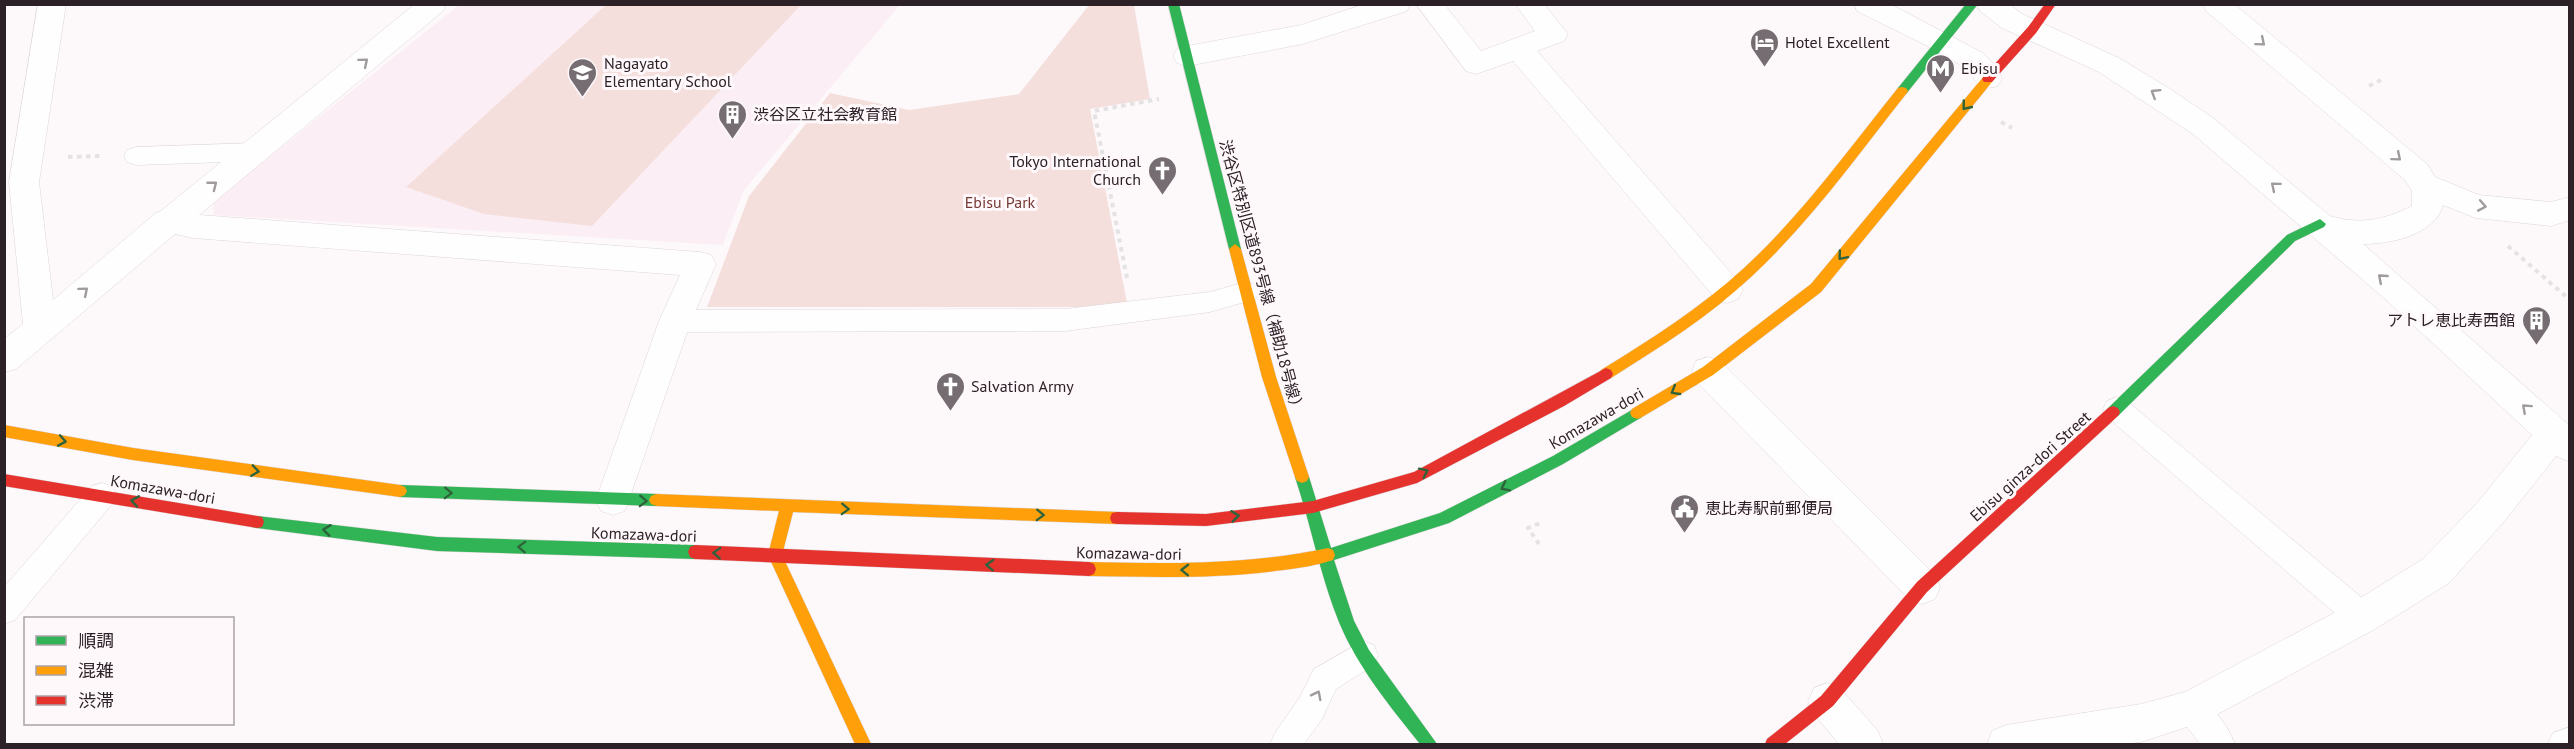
<svg xmlns="http://www.w3.org/2000/svg" width="2574" height="749" font-family="'PT Sans','Noto Sans JP',sans-serif">
<style>
.built{fill:#fceef5}
.green{fill:#f5dfdd}
.lines{fill:none;stroke-linecap:round;stroke-linejoin:round}
.lane-casing{stroke:#ddd5d8;stroke-width:1}
.street-casing{stroke:#ddd5d8;stroke-width:1}
.fast-casing{stroke:#ddd5d8;stroke-width:1}
.slow-casing{stroke:#ddd5d8;stroke-width:1}
.jam-casing{stroke:#ddd5d8;stroke-width:1}
.path{stroke:#e4e2e3;stroke-width:4;stroke-dasharray:4.5 4.5;stroke-linecap:butt}
.lane{fill:#fffefe;fill-rule:evenodd}
.street{fill:#fffefe;fill-rule:evenodd}
.fast{fill:#30b455;fill-rule:evenodd}
.slow{fill:#ff9f0a;fill-rule:evenodd}
.jam{fill:#e5322d;fill-rule:evenodd}
.oneway{stroke:#a09b9d}
.oneway2{stroke:#2e633c}
.labels{text-anchor:middle;stroke-width:6;stroke-linejoin:round;paint-order:stroke}
.poi-label{font-size:16px;fill:#2c2127;stroke:#fef8fb;text-anchor:start}
.park-label{font-size:16px;fill:#763833;stroke:#fef8fb}
.street-label{font-size:16px;fill:#2c2127;stroke:#fef8fb}
</style>
<rect width="100%" height="100%" fill="#fdf9fb"/>
<!-- built -->
<path class="built" d="M459 5H900L744 190 723 245 214 215 213 202Z"/>
<!-- green -->
<path class="green" d="M606 5H801L592 226 484 214 406 187Z
M1089 5H1134L1150 99 1090 109 1127 303 1090 307H707L749 196 830 93 909 110 1019 94Z"/>
<g class="lines">
<defs>
<path id="lane" d="M256 143 265 146 268 152 265 158 256 161 136 165 127 162 124 156 127 150 136 147Z
M1246 282 1255 285 1259 292 1255 299 1210 312 1065 331 675 332 666 329 662 321 666 313 675 310 1065 309 1210 292Z
M2117 397 2127 401 2373 607 2377 617 2373 627 2362 631 2351 627 2107 417 2103 409 2107 401Z
M102 483 112 486 116 495 112 504 15 620 4 624V587L92 486Z
M1363 641 1374 645 1378 655 1374 665 1336 689 1322 719 1304 744H1270L1275 733 1300 697 1314 669Z
M2192 693C2210 700 2228 726 2235 744H2200L2181 719 2176 708 2181 697Z
M2570 727V744H2548L2553 733Z"/>
<path id="street" d="M38 4H66L39 182 53 300 156 213 161 211 415 4H446L443 11 199 215 700 252 711 255 716 264 691 321 625 511 613 515 601 511 596 500 659 321 680 275 193 238 175 234 16 369 4 372V339L23 324 9 182Z
M1365 4H1410L1407 11 1303 44 1187 66 1177 63 1173 56 1177 49 1187 46 1301 25Z
M1416 4H1444L1481 51 1535 31 1515 4H1544L1568 34 1564 41 1537 51 1738 281 1743 290 1738 299 1727 303 1716 299 1513 61 1476 74 1466 71Z
M1854 4H1890L1983 53 1997 67 2002 79 1998 86C1974 93 1978 77 1962 66 1929 45 1892 29 1857 11Z
M1977 4H2009L2022 14 2119 58 2170 89 2213 118 2330 216C2360 225 2384 220 2412 206V191L2405 180 2206 11 2203 4H2234L2427 164 2435 177 2479 195 2551 202 2570 197V220L2551 226 2476 218 2443 205C2435 235 2391 244 2363 244L2570 426V462L2556 456 2502 524 2449 583 2375 629 2205 721 2141 742 2122 744H1987L1992 731 2006 725 2141 704 2185 692 2349 605 2423 559 2478 502 2532 435 2384 298 2193 134 2099 72 2002 28 1980 11Z
M1708 357 1720 361 1935 575 1940 587 1935 599 1922 604 1909 599 1696 381 1692 371 1696 361Z
M1827 683 1840 688 1878 731 1883 744H1839L1814 714 1808 701 1814 688Z"/>
<path id="fast" d="M1168 4H1179L1241 249 1235 254 1229 249Z
M1966 4H1978L1906 94H1898L1896 91 1898 88Z
M2320 219 2326 224 2324 227 2295 241 2118 416 2113 418 2108 416 2106 412 2108 408 2287 235Z
M1637 407 1642 409 1644 413 1642 417 1563 464 1449 523 1334 560 1354 621 1369 650 1437 744H1420C1390 706 1358 668 1339 622 1320 575 1311 525 1295 477L1297 473 1302 471 1307 473 1309 477 1331 548 1440 513 1553 456Z
M400 485 656 494 661 496 663 500 661 504 656 506 400 497 395 495 393 491 395 487Z
M257 516 437 537 695 545 700 547 702 552 700 557 695 559 437 551 257 528 252 527 250 522 252 517Z"/>
<path id="slow" d="M1988 75 1994 79 1992 82 1821 292 1713 375 1642 417 1637 419 1632 417 1630 413 1632 409 1703 367 1811 284 1984 76Z
M1902 87 1906 88 1908 91 1906 94C1857 156 1810 222 1752 276 1710 316 1660 347 1611 378H1601L1599 374 1601 370C1650 340 1700 308 1743 269 1802 215 1848 150 1898 88Z
M1235 244 1241 249 1276 377 1309 477 1307 481 1302 483 1297 481 1295 477 1262 377 1229 249Z
M4 425 133 448 400 485 405 487 407 491 405 495 400 497 133 460 4 437Z
M656 494 1117 512 1122 513 1124 518 1122 523 1117 524 793 512 782 555 871 744H855L768 555 779 511 656 506 651 504 649 500 651 496Z
M1328 548 1333 550 1335 555 1333 560C1318 565 1300 568 1283 570 1219 579 1154 577 1089 576L1084 574 1082 569 1084 564 1089 562C1170 564 1249 565 1328 548Z"/>
<path id="jam" d="M2045 4H2056L2036 33 1992 82H1984L1982 79 1984 76 2028 27Z
M1606 368 1611 370 1613 374 1611 378 1564 406 1417 483 1313 513 1206 526 1117 524 1112 523 1110 518 1112 513 1117 512 1206 514 1313 501 1414 472Z
M2113 406 2118 408 2120 412 2118 416 1927 592 1833 706 1785 744H1765L1767 739 1821 696 1917 582 2108 408Z
M4 474 257 516 262 517 264 522 262 527 257 528 4 486Z
M695 545 1089 562 1094 564 1096 569 1094 574 1089 576 695 559 690 557 688 552 690 547Z"/>
</defs>
<!-- lane casing -->
<use href="#lane" class="lane-casing"/>
<!-- street casing -->
<use href="#street" class="street-casing"/>
<!-- fast casing -->
<use href="#fast" class="fast-casing"/>
<!-- slow casing -->
<use href="#slow" class="slow-casing"/>
<!-- jam casing -->
<use href="#jam" class="jam-casing"/>
<!-- path -->
<path class="path" d="M2369 86 2381 80
M2001 122 2012 128
M68 157 103 156
M2508 246 2570 300
M1127 278 1094 111 1159 99
M1539 544 1528 528 1543 522"/>
<!-- lane -->
<use href="#lane" class="lane"/>
<!-- street -->
<use href="#street" class="street"/>
<!-- fast -->
<use href="#fast" class="fast"/>
<!-- slow -->
<use href="#slow" class="slow"/>
<!-- jam -->
<use href="#jam" class="jam"/>
</g>
<!-- one-way arrows -->
<defs><path id="oneway-chevron" d="M-2-3.5L2.5 0L-2 3.5" fill="none" stroke-width="1.6" stroke-linecap="round" stroke-linejoin="round" transform="scale(1.5)"/></defs>
<g class="oneway">
<use href="#oneway-chevron" transform="translate(2261 42) rotate(40)"/>
<use href="#oneway-chevron" transform="translate(364 62) rotate(-40)"/>
<use href="#oneway-chevron" transform="translate(2155 93) rotate(-148)"/>
<use href="#oneway-chevron" transform="translate(2397 157) rotate(40)"/>
<use href="#oneway-chevron" transform="translate(213 185) rotate(-38)"/>
<use href="#oneway-chevron" transform="translate(2275 186) rotate(-140)"/>
<use href="#oneway-chevron" transform="translate(2482 206) rotate(11)"/>
<use href="#oneway-chevron" transform="translate(2382 278) rotate(-139)"/>
<use href="#oneway-chevron" transform="translate(84 291) rotate(-40)"/>
<use href="#oneway-chevron" transform="translate(2526 408) rotate(-138)"/>
<use href="#oneway-chevron" transform="translate(1317 695) rotate(-63)"/>
</g>
<g class="oneway2">
<use href="#oneway-chevron" transform="translate(1966 106) rotate(129)"/>
<use href="#oneway-chevron" transform="translate(1842 256) rotate(130)"/>
<use href="#oneway-chevron" transform="translate(1675 391) rotate(149)"/>
<use href="#oneway-chevron" transform="translate(62 441) rotate(10)"/>
<use href="#oneway-chevron" transform="translate(255 471) rotate(8)"/>
<use href="#oneway-chevron" transform="translate(1424 472) rotate(-26)"/>
<use href="#oneway-chevron" transform="translate(1505 487) rotate(153)"/>
<use href="#oneway-chevron" transform="translate(448 493) rotate(2)"/>
<use href="#oneway-chevron" transform="translate(135 501) rotate(-170)"/>
<use href="#oneway-chevron" transform="translate(643 501) rotate(2)"/>
<use href="#oneway-chevron" transform="translate(845 509) rotate(2)"/>
<use href="#oneway-chevron" transform="translate(1040 515) rotate(2)"/>
<use href="#oneway-chevron" transform="translate(1235 516) rotate(-7)"/>
<use href="#oneway-chevron" transform="translate(327 530) rotate(-173)"/>
<use href="#oneway-chevron" transform="translate(522 547) rotate(-178)"/>
<use href="#oneway-chevron" transform="translate(717 553) rotate(-178)"/>
<use href="#oneway-chevron" transform="translate(990 565) rotate(-177)"/>
<use href="#oneway-chevron" transform="translate(1185 570) rotate(-179)"/>
</g>
<!-- icons -->
<defs>
<symbol id="hotel-pin" viewBox="-11 -11 22 30"><path d="M0 17L-7.5 6A9.5 9.5 0 1 1 7.5 6Z" fill="#756d71" stroke="#fef8fb"/><path d="M-6-4.5h1.5V1H6V5H4.5V3h-9V5H-6ZM-4 0a1.8 1.8 0 1 1 3.6 0ZM.5 0V-2.5h3Q6-2.5 6 0Z" fill="#fff"/></symbol>
<symbol id="metro-pin" viewBox="-11 -11 22 30"><path d="M0 17L-7.5 6A9.5 9.5 0 1 1 7.5 6Z" fill="#756d71" stroke="#fef8fb"/><path d="M-5.5 5V-5H-3L0 0L3-5H5.5V5H3V-.5L0 4L-3-.5V5Z" fill="#fff"/></symbol>
<symbol id="school-pin" viewBox="-11 -11 22 30"><path d="M0 17L-7.5 6A9.5 9.5 0 1 1 7.5 6Z" fill="#756d71" stroke="#fef8fb"/><path d="M0-5L7-2L0 1L-7-2ZM-4 1L0 2.5L4 1V4Q0 6-4 4Z" fill="#fff"/></symbol>
<symbol id="building-pin" viewBox="-11 -11 22 30"><path d="M0 17L-7.5 6A9.5 9.5 0 1 1 7.5 6Z" fill="#756d71" stroke="#fef8fb"/><path d="M-4-6H4V6H1V3H-1V6H-4ZM-2.5-4.3h1.7v1.8h-1.7ZM.8-4.3h1.7v1.8H.8ZM-2.5-1h1.7V.8h-1.7ZM.8-1h1.7V.8H.8Z" fill="#fff"/></symbol>
<symbol id="church-pin" viewBox="-11 -11 22 30"><path d="M0 17L-7.5 6A9.5 9.5 0 1 1 7.5 6Z" fill="#756d71" stroke="#fef8fb"/><path d="M-1.2-6h2.4v3.5h3.3v2.4h-3.3V6h-2.4V-.1h-3.3v-2.4h3.3Z" fill="#fff"/></symbol>
<symbol id="civic-pin" viewBox="-11 -11 22 30"><path d="M0 17L-7.5 6A9.5 9.5 0 1 1 7.5 6Z" fill="#756d71" stroke="#fef8fb"/><path d="M-.6-6.5H3V-4.5H.6V-3L4-1V1h2V6H-6V1h2V-1L-.6-3ZM-1.2 2.5V6h2.4V2.5Z" fill="#fff"/></symbol>
</defs>
<g fill-rule="evenodd">
<use href="#hotel-pin" x="1748" y="26" width="33" height="45"/>
<use href="#metro-pin" x="1924" y="52" width="33" height="45"/>
<use href="#school-pin" x="566" y="56" width="33" height="45"/>
<use href="#building-pin" x="716" y="98" width="33" height="45"/>
<use href="#church-pin" x="1146" y="154" width="33" height="45"/>
<use href="#building-pin" x="2520" y="304" width="33" height="45"/>
<use href="#church-pin" x="934" y="370" width="33" height="45"/>
<use href="#civic-pin" x="1668" y="492" width="33" height="45"/>
</g>
<g class="labels">
<!-- poi labels -->
<g class="poi-label">
<text x="1785" y="48">Hotel Excellent</text>
<text x="604" y="69">Nagayato<tspan x="604" dy="18">Elementary School</tspan></text>
<text x="1961" y="74">Ebisu</text>
<text x="753" y="120">渋谷区立社会教育館</text>
<text x="1141" y="167" text-anchor="end">Tokyo International<tspan x="1141" dy="18">Church</tspan></text>
<text x="2515" y="326" text-anchor="end">アトレ恵比寿西館</text>
<text x="971" y="392">Salvation Army</text>
<text x="1705" y="514">恵比寿駅前郵便局</text>
</g>
<!-- park labels -->
<g class="park-label">
<text x="1000" y="208">Ebisu Park</text>
</g>
<!-- street labels -->
<g class="street-label">
<text transform="translate(1262 277) rotate(75)" y="6">渋谷区特別区道893号線（補助18号線）</text>
<text transform="translate(1596 418) rotate(-30)" y="6">Komazawa-dori</text>
<text transform="translate(2030 466) rotate(-42)" y="6">Ebisu ginza-dori Street</text>
<text transform="translate(163 489) rotate(10)" y="6">Komazawa-dori</text>
<text transform="translate(644 534) rotate(2)" y="6">Komazawa-dori</text>
<text transform="translate(1129 553) rotate(1)" y="6">Komazawa-dori</text>
</g>
</g>
<!-- border -->
<rect width="2574" height="749" fill="none" stroke="#2c2127" stroke-width="12"/>
<!-- legend -->
<rect x="24" y="617" width="210" height="108" fill="#fef8fb" stroke="#aaa2a6" stroke-width="1.5"/>
<rect x="36" y="636" width="30" height="9" fill="#30b455" stroke="#aaa2a6" stroke-width="1.5"/>
<text x="78" y="647" font-size="18" fill="#2c2127">順調</text>
<rect x="36" y="666" width="30" height="9" fill="#ff9f0a" stroke="#aaa2a6" stroke-width="1.5"/>
<text x="78" y="677" font-size="18" fill="#2c2127">混雑</text>
<rect x="36" y="696" width="30" height="9" fill="#e5322d" stroke="#aaa2a6" stroke-width="1.5"/>
<text x="78" y="707" font-size="18" fill="#2c2127">渋滞</text>
</svg>
